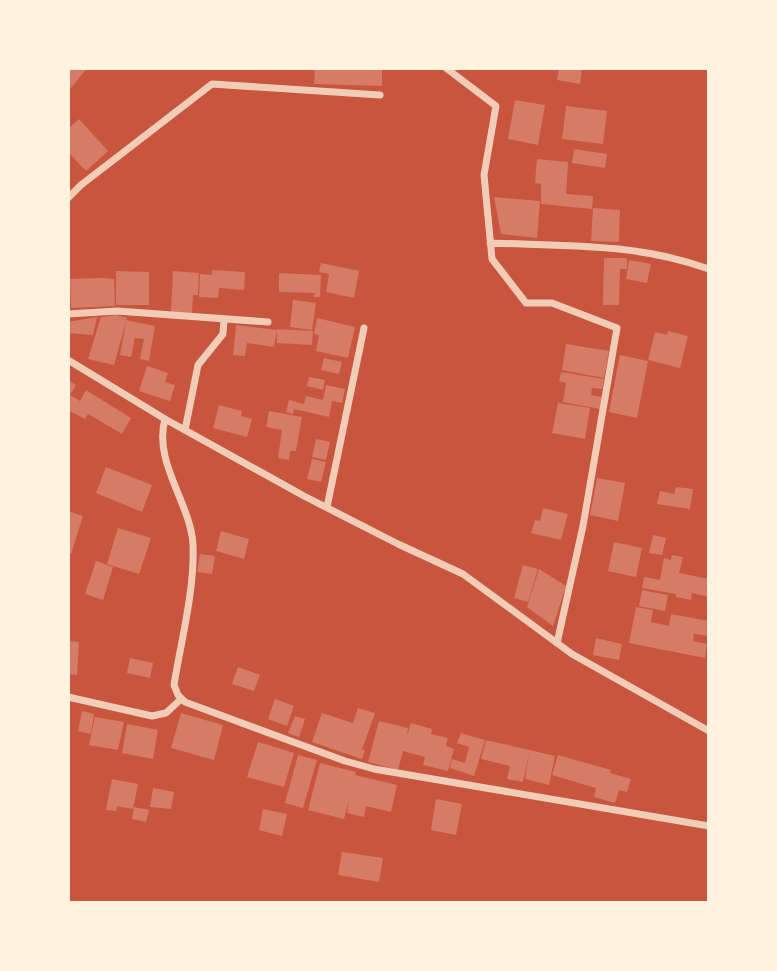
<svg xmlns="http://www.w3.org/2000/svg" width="777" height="971" font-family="'Varela Round',sans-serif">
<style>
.building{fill:#d67c66}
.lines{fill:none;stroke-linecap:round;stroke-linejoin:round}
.minor{stroke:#f1ccb7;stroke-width:7}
</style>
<rect width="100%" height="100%" fill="#c8553d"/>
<!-- building -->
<path class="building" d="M74 68H87L71 88 68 86V71Z
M315 68H382V86L314 84Z
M559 68H582L580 84 557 80Z
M515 100 545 105 538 145 508 139Z
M566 106 607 111 603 144 562 139Z
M79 119 108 151 86 171 68 152V129Z
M574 149 607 154 605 168 572 163Z
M537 159 568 162 566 194 593 196 592 209 541 204V184L535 183Z
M494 197 540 201 537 238 501 234Z
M593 208 620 210 619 242 591 241Z
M604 258H627V269H620L619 305H603Z
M629 260 651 264 647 283 626 279Z
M321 263 359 271 354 298 326 292 329 274 319 272Z
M212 270 245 272 244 290 219 288 218 298 199 297 200 274 212 275Z
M116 271 149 272V305H116Z
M173 271 199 273 198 295H193L192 313 171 312Z
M279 273 321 275 320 297H314L315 293 279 292Z
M100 278 114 279 115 306 71 308 70 279Z
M293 300 316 303 312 330 290 327Z
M116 315 127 318 126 320 155 326 149 361 140 359 144 339 135 338 131 357 120 355 126 322 114 365 88 359 101 317Z
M97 317 93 335 68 333V322Z
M317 318 355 327 348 358 316 351 319 335 314 334Z
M236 325 277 330 274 347 247 343 245 356 233 355Z
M277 329 313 331 312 345 277 343Z
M668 331 688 336 680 368 648 360 655 332 667 335Z
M566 344 609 351 604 378 562 370Z
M620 355 648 361 637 418 609 412Z
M324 358 342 362 339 374 321 370Z
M147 366 168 373 165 382 175 385 170 401 139 391Z
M561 372 604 379 602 389 592 388 591 395 602 397 600 409 563 402 566 383 559 381Z
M309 377 325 380 323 390 307 386Z
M68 380 76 385 70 395 80 401 86 390 131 418 122 434 88 414 85 419 68 410Z
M326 385 345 389 342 403 332 401 329 417 294 409 293 414 286 412 289 400 304 404 306 396 323 400Z
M558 403 590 408 585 439 552 433Z
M219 405 242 411 241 416 252 419 247 437 213 428Z
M269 411 302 417 296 451H290L289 460 278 458 282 430 266 427Z
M316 439 330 442 326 460 312 457Z
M312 459 326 462 321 482 307 479Z
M106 467 152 485 142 512 96 493Z
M597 478 625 483 618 521 590 515Z
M676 487 693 489 690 509 657 504 660 491 674 494Z
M543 508 568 514 561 540 531 533 535 520 540 521Z
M68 511 83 516 71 554 68 553Z
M118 528 151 538 139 574 107 564Z
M221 531 249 539 244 559 216 551Z
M653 535 666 538 662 555 649 553Z
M614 542 642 548 636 577 608 571Z
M200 554 215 556 212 574 197 572Z
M672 555 683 557 679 573 709 579V597L692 593 691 600 676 597V594L642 588 644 577 660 580 664 558 671 560Z
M96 561 113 567 103 600 85 594Z
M523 565 538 569 528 602 514 598Z
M539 569 566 586 553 626 527 607Z
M642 590 668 595 665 611 639 606Z
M636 607 653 610 651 622 669 626 671 614 709 621V636L694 634 693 641 707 644 705 658 629 643Z
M596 638 622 644 619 660 593 655Z
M68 641 79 642 77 675 68 674Z
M130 658 153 663 150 678 127 673Z
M238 667 260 675 254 691 232 684Z
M275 699 294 706 287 726 268 719Z
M358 708 375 713 362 750H365L362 759 312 742 322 713 353 723Z
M82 711 94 714 91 734 78 731Z
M181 713 223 725 214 760 171 748Z
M295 716 305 719 299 737 288 733Z
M95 717 124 722 118 750 89 745Z
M379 721 408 728 407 736 411 723 432 729 431 734 448 738 446 746 454 749 448 771 423 765 425 757 403 751 398 770 368 762Z
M127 724 158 730 153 759 122 753Z
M461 733 485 740 474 776 450 768 452 759 465 763 469 747 457 743Z
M486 740 555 756 549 785 525 779 529 754 523 782 507 779 510 766 481 759Z
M258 742 294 753 284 787 247 777Z
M298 755 317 760 303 808 285 803Z
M558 755 611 770 610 773 631 779 627 792 619 790 615 803 594 797 596 788 552 775Z
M320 763 356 772 355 775 397 785 391 812 366 806 364 817 347 813 349 800 344 819 308 810Z
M112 779 138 784 133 809 117 806 116 811 106 810Z
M153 788 174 792 171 809 150 807Z
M436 799 462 804 456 835 431 830Z
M134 807 149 810 146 822 132 819Z
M263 809 287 814 282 836 259 830Z
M342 852 383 858 379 882 338 875Z"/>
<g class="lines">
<!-- minor -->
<path class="minor" d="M446 68 496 106 484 175 492 259 526 303H552L617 328 583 526 557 643
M68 198 81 185 212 84 380 95
M490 243C567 246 636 243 709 269
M68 314 117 311 268 322
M68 360 165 419 304 496 398 544 463 574 572 654 709 731
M165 419C153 462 190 502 193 544 195 589 181 641 174 685L178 695 185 702 345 761 374 769 709 826
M185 430 198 365 223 334 224 319
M327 507 364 328
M68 697 152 716 166 713 181 699"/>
</g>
<!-- border -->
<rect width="777" height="971" fill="none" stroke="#fff3e0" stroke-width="140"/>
</svg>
